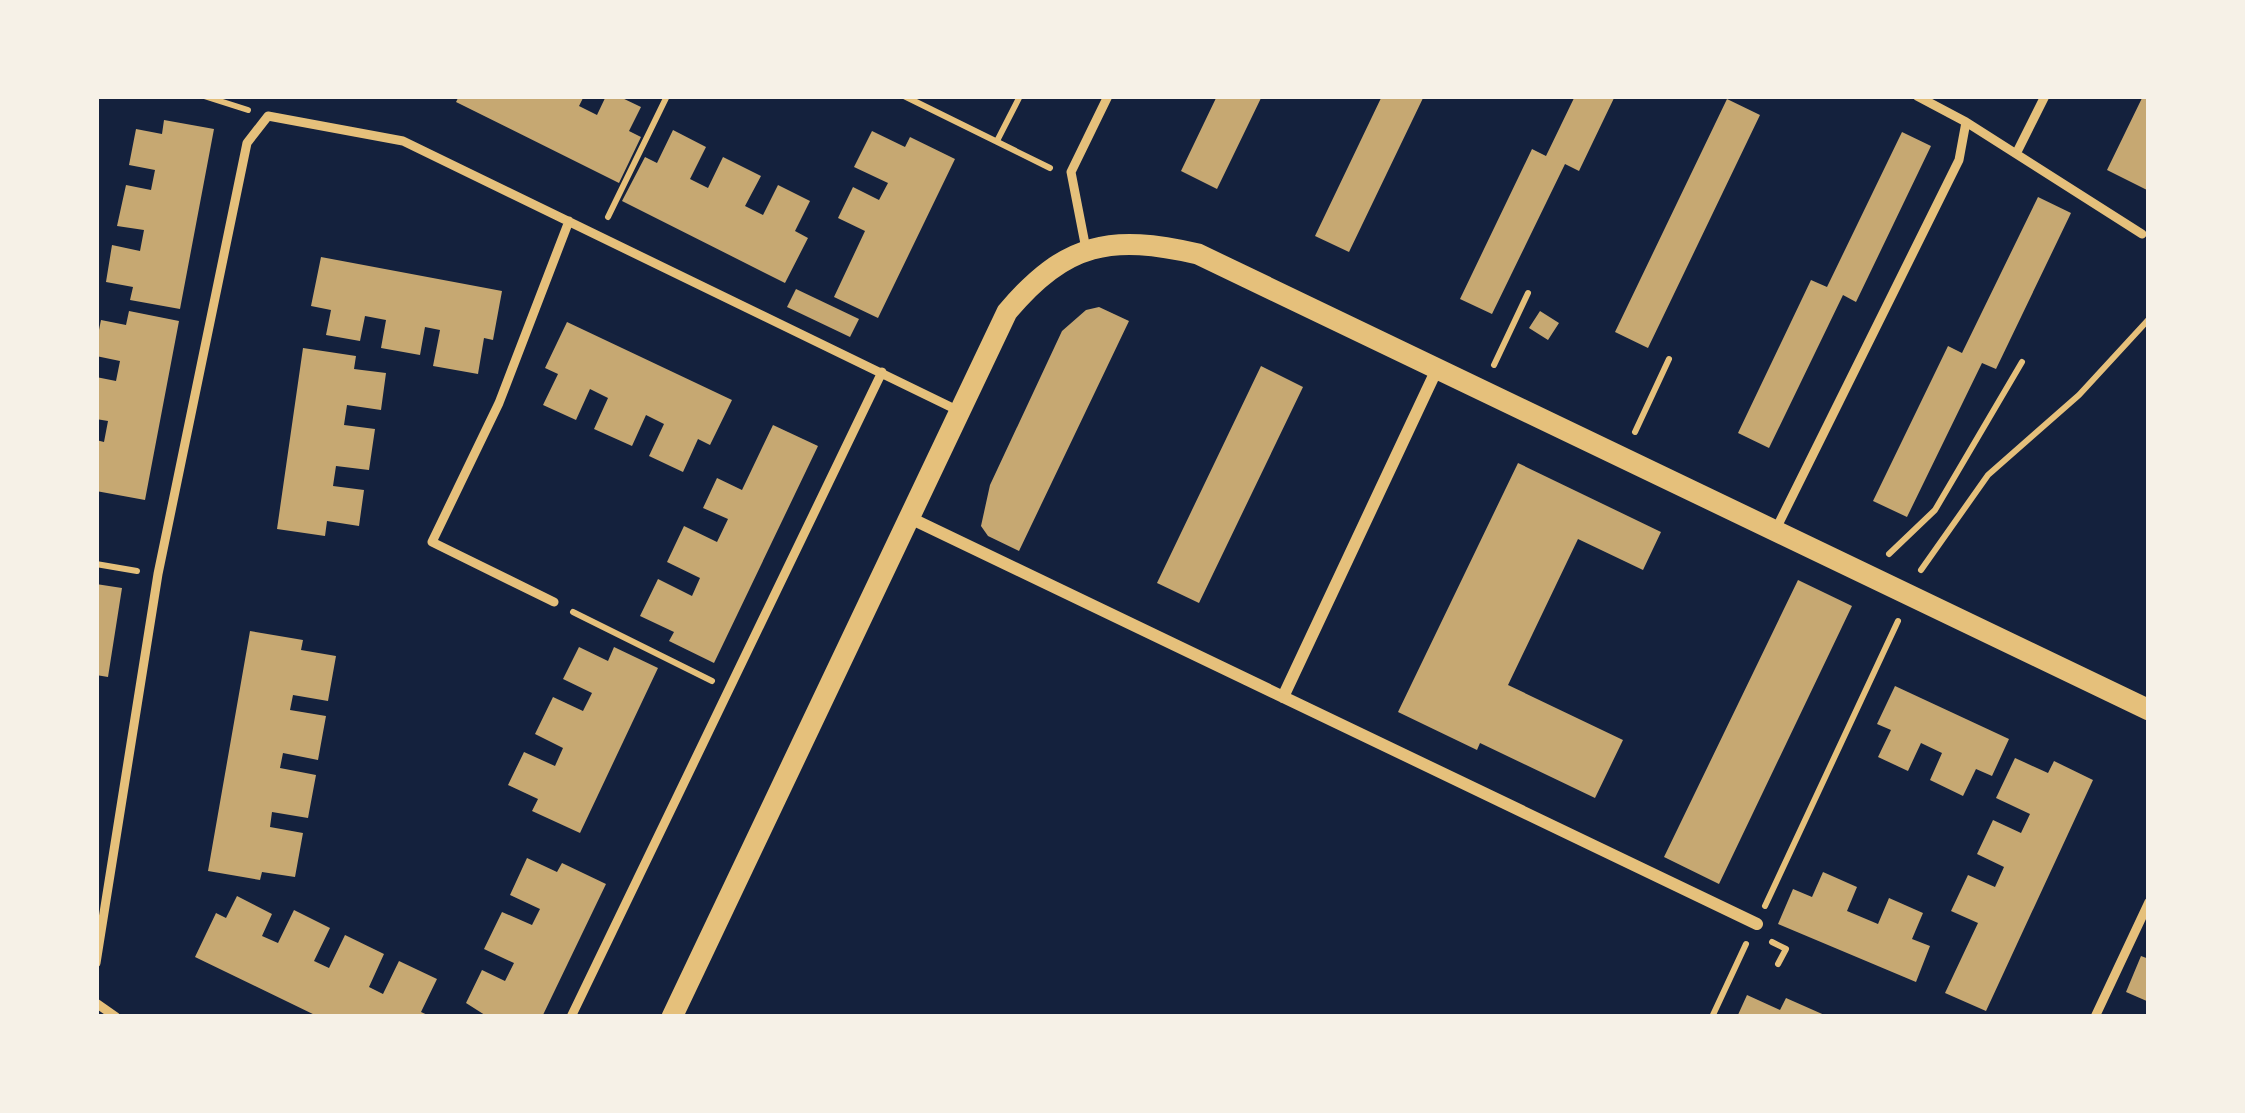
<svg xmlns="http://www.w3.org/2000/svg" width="2245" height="1113" font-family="Helvetica,sans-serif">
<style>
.building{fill:#c6a872}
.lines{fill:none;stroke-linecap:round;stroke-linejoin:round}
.path{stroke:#e5c07b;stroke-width:6}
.service{stroke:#e5c07b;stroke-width:9}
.minor{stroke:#e5c07b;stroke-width:12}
.tertiary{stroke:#e5c07b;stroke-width:21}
</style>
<rect width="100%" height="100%" fill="#14213d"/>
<!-- building -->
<path class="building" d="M459 96H584L579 106 597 115 606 96H618L641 107 629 131 641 137 619 183 456 102Z
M1217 96H1262L1217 189 1181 171Z
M1382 96H1424L1349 252 1315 236Z
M1575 96H1615L1579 171 1565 164 1492 314 1460 299 1532 149 1546 156Z
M2143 96H2149L2147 190 2107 170Z
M1727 99 1760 115 1648 348 1615 332Z
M164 120 214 129 180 309 130 300 133 287 106 282 112 245 140 251 144 230 117 226 126 185 151 190 155 170 129 165 136 129 162 134Z
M673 130 706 147 690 179 708 188 723 157 761 176 745 206 763 215 778 185 810 201 795 231 808 238 785 283 622 201 645 157 657 163Z
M872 131 905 147 910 137 955 159 878 318 834 297 865 231 838 218 853 187 879 200 888 183 854 167Z
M1902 132 1931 146 1856 302 1843 295 1769 448 1738 433 1811 280 1827 287Z
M2038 197 2071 213 1996 369 1982 363 1907 517 1873 501 1948 346 1962 353Z
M321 257 502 291 493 340 484 338 478 374 433 366 440 330 425 327 420 355 381 348 386 320 365 316 360 341 326 335 331 310 311 306Z
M796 289 859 319 850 337 787 307Z
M1099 307 1129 321 1019 551 988 536 981 526 990 485 1062 331 1086 310Z
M129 311 179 321 145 500 96 491V440L104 442 108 421 96 419V377L116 381 120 361 96 356V345L101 320 126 325Z
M1540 311 1559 323 1548 340 1529 328Z
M567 322 732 400 710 445 698 439 683 472 649 456 664 424 646 415 632 446 594 429 608 398 590 389 576 420 543 405 558 374 545 368Z
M303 348 356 356 354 369 386 373 381 410 347 405 344 425 375 429 369 470 336 466 333 486 364 490 359 526 327 521 325 536 277 529Z
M1261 366 1303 387 1199 603 1157 583Z
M773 425 818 446 714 663 669 641 674 632 640 616 658 579 692 596 700 578 667 562 684 526 717 542 728 519 703 508 717 478 742 490Z
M1518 463 1661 532 1643 570 1578 539 1508 685 1623 740 1595 798 1480 743 1477 750 1398 712Z
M1798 580 1852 606 1719 884 1664 857Z
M96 584 122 588 108 677 96 675Z
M250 631 303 640 301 650 336 656 328 701 293 695 290 710 326 716 318 760 283 753 280 768 316 775 308 818 272 812 270 827 303 833 295 877 262 872 260 880 208 871Z
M579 647 608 661 614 647 658 668 580 833 532 811 538 799 508 785 524 752 555 766 563 748 535 734 553 697 583 711 592 693 563 679Z
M1895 686 2009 739 1992 776 1976 769 1963 796 1930 780 1942 753 1921 743 1908 771 1878 757 1891 730 1877 724Z
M2015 758 2048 773 2054 761 2093 780 1986 1011 1945 993 1978 923 1951 911 1968 875 1995 887 2004 867 1977 854 1993 820 2021 833 2030 814 1996 798Z
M527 858 557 872 562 863 606 884 542 1017H488L466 1003 482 970 505 981 514 963 484 949 502 912 532 925 540 909 510 895Z
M1823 872 1857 887 1847 911 1878 924 1889 898 1923 913 1912 939 1930 946 1916 982 1778 924 1793 889 1812 897Z
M237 896 272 914 262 936 278 943 294 910 330 928 314 961 329 968 345 935 384 954 369 987 383 994 399 961 437 979 421 1012 432 1017H319L195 957 216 913 226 918Z
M2141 956 2149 959V1002L2126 992Z
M1747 995 1780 1010 1786 998 1829 1017H1737Z"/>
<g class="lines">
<!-- path -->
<path class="path" d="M204 96 248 110
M904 96 1050 168
M997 141 1020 96
M608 217 667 96
M1494 365 1528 293
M1635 432 1669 359
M1889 554 1935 510 2022 362
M96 564 137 571
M1921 570 1988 475 2079 395 2149 319
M573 612 712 681
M1765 906 1898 621
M1772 942 1786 949 1778 964
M1712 1017 1746 944"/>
<!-- service -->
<path class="service" d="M1966 122 2142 234
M2018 150 2045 96
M1086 249 1071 172 1108 96
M1776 529 1959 160 1966 122 1917 96
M554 602 432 542 499 403 569 221
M96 963 158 574 247 143 268 116 403 141 957 410
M96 1003 116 1017
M571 1017 882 372
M2095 1017 2149 902"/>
<!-- minor -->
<path class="minor" d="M908 517 1757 924
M1283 697 1437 369"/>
<!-- tertiary -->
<path class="tertiary" d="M672 1017 1007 312C1066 242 1111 234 1198 254L2149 710"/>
</g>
<!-- border -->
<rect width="2245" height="1113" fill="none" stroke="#f6f1e7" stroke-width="198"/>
</svg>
